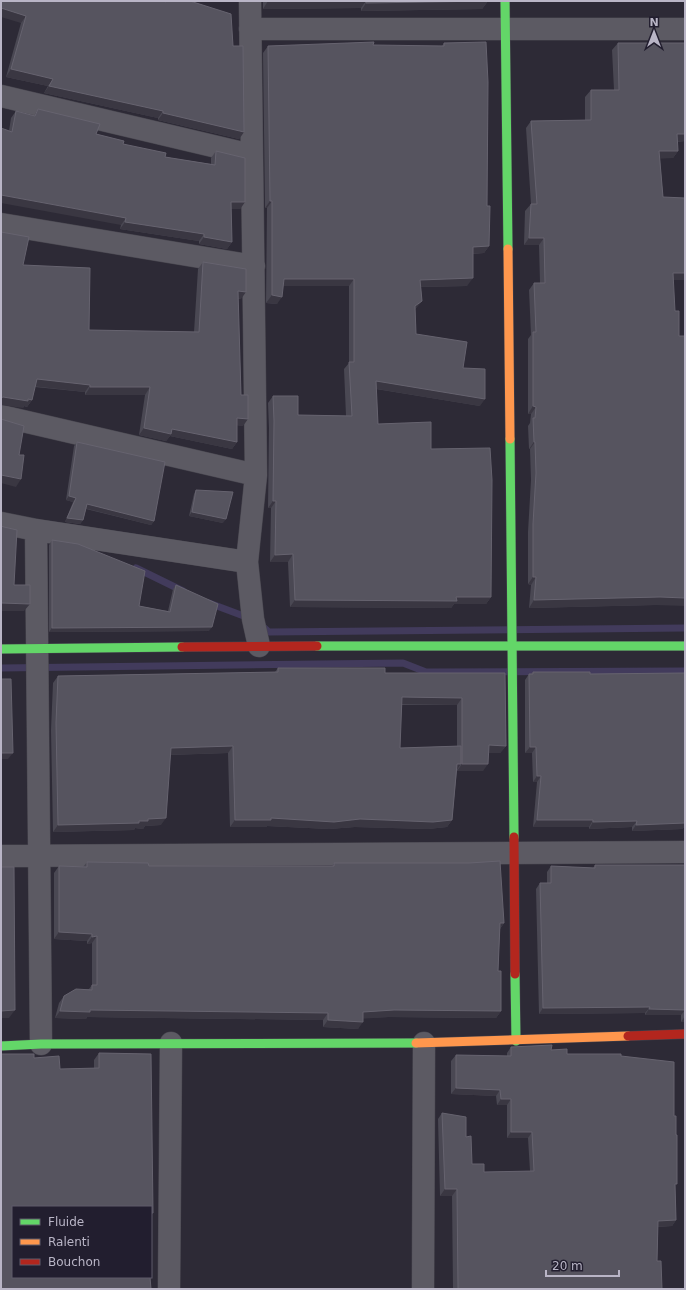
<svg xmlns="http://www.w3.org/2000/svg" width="686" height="1290" font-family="'DejaVu Sans',sans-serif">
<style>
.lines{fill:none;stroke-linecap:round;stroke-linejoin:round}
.stream{stroke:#423b5c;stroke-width:7}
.street-casing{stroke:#48464f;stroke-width:23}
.fast-casing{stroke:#47454f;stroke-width:10}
.slow-casing{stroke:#47454f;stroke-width:10}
.jam-casing{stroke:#47454f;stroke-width:10}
.street{stroke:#5c5a63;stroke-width:22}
.fast{stroke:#63d668;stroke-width:9}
.slow{stroke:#ff974d;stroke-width:9}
.jam{stroke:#b3261e;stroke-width:9}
.wall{fill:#4a4853;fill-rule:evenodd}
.shaded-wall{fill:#3a3742}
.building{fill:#56545f;stroke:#66636f}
</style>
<rect width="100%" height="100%" fill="#2d2a36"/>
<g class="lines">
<!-- stream -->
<path class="stream" d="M136 568 183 591
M209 603 249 618
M260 624 269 632 685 628
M1 668 403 663 426 672 685 671"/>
<defs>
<path id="street" d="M250 1 256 475 247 562 253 619 259 646
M250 29H685
M1 96 251 155
M1 224 254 266
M1 416 256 475
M1 523 36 530 247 562
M36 530 41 1044
M1 856 685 852
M169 1289 171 1043
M423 1289 424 1043"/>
<path id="fast" d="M505 1 508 249
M510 439 514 837
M317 646H685
M1 649 182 647
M515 974 516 1041
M1 1046 41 1044 416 1043"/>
<path id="slow" d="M508 249 510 439
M416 1043 628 1036"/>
<path id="jam" d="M182 647 317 646
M514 837 515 974
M628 1036 685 1034"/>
</defs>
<!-- street casing -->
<use href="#street" class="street-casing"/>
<!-- fast casing -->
<use href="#fast" class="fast-casing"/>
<!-- slow casing -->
<use href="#slow" class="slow-casing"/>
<!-- jam casing -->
<use href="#jam" class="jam-casing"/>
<!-- street -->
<use href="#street" class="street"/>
<!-- fast -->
<use href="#fast" class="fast"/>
<!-- slow -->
<use href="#slow" class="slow"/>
<!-- jam -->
<use href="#jam" class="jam"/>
</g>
<!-- wall -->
<path class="wall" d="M1 1H190L233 46 244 132 239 139 158 120V118L44 93 48 86 6 77 21 23Z
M263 1H488L482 9 361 11V8L263 9Z
M444 43 487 206 489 246 484 253 473 254 467 286 421 287 422 301 416 308 415 309 416 334 463 368 480 406 376 389 378 424 431 449 491 597 486 604H454L451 608 290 607 288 562H270L271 508H268L269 428 268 403 273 396 298 415 346 416 344 369 349 363V286H283L277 304 266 303 267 208H265L263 53 268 46H442Z
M618 43H685V141L677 142 678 151 673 158H660L663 197 685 280H673L655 605 529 608 531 585 528 584V532L531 480 530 449H529L528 426 530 423 531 414H528V339L531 335 529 290 534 283H540L539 245H524L525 211 531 204 526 128 531 121 585 120V97L591 90H614L612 50Z
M38 109 96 134 123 144 165 157 211 164V158L216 151 245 202 240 209H231L232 242 227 249 199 244V241L120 229 121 225 9 131 11 118 16 111 34 116Z
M203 262 241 299H238L241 395 243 426 237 425V442L232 449 170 436 166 441 139 435 145 395H85V392L35 387 32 400 27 407 24 406 23 408V265L89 330 194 332 198 269Z
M77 442 154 521 151 525 86 509 83 520 80 524 65 522 73 502 66 500 74 446Z
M196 490 223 523 189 516 194 494Z
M52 540 139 606 168 611 173 589 176 585 209 631 49 632V545Z
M278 668 385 673H505L506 746 500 753H488L483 771H457V770L452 820 447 827 428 829 355 827 329 829 267 826 266 827H230L228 753 170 755 161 825 145 826 143 829 135 828 134 830 53 832 51 730 53 683 58 676 275 672ZM401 705H457V746L400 748Z
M533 672 590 674 684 827 682 829 632 831V827L589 829V827H533L537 782H533L532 753H525V680L529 674H531Z
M87 862 149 866H332L334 863 504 923 500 929 498 971 501 1011 496 1018 389 1017 363 1018 358 1029 323 1027V1020L87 1017 86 1019 55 1018 59 1003 64 996 89 989 92 985V943L87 944V941L54 939V873L59 866 83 867Z
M595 865H685V1022H681V1015H645V1013L539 1014 536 889 540 883H547V872L551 866 593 868Z
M511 1047 551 1050 567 1054 621 1056 674 1116 675 1187 676 1220 672 1226 658 1227 657 1261 662 1289H453L452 1196H440L438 1119 442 1113 466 1137 472 1164 484 1172 530 1171 528 1138H507V1105H497L496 1096 451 1094V1061L456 1055 507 1056V1053Z
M99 1053 151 1054 13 1207 34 1058 60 1069 94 1068V1060Z"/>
<!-- shaded-wall -->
<path class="shaded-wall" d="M268 1H366L361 8 263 9Z
M488 1 482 9 361 11 366 3Z
M1 8 26 16 21 23 1 17Z
M11 69 53 79 48 86 6 77Z
M49 86 163 111 158 118 44 93Z
M163 113 244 132 239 139 158 120Z
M677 134H685V141L671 142Z
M659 151H678L673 158 654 159Z
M1 195 126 218 121 225 1 203Z
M270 201H272L267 208H265Z
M231 202H245L240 209H226Z
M125 222 204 234 199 241 120 229Z
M204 237 232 242 227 249 199 244Z
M529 238H544L539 245H524Z
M489 246 484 253 468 254 473 247Z
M673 273H685V280H668Z
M473 278 467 286 415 287 420 280Z
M284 279H354L349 286H278Z
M238 291 246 292 241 299 233 298Z
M272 295 282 297 277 304 266 303Z
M422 301 416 308 409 313 415 306Z
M37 379 90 385 85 392 32 386Z
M376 381 485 399 480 406 371 388Z
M90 387H150L145 395H85Z
M3 397 28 399 32 400 27 407 24 406 23 408 1 405V398Z
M533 406 536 407 531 414H528Z
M237 418 248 419 243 426 232 425Z
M144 428 172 429 237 442 232 449 170 436 166 441 139 435Z
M534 442H535L530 449H529Z
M1 475 21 479 16 487 1 483Z
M69 496 76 498 73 502 66 500Z
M273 501H276L271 508H268Z
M87 504 154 521 151 525 84 508Z
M192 512 226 519 223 523 189 516Z
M67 518 83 520 80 524 65 522Z
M293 554 288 562H270L275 555Z
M533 577H536L531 585 528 584Z
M456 597H491L486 604H454L451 608 290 607 295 600Z
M660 597 685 598V606L655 605 529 608 534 600Z
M1 603 30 604 24 611H1Z
M212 627 209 631 49 632 52 628Z
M402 697 462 698 457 705 396 704Z
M489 745 506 746 500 753H484Z
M233 746 228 753 165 755 171 748Z
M530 747H536L532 753H525Z
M1 753H13L8 759H1Z
M457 764H461L456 771Z
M462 764H488L483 771H457Z
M537 776H541L537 782H533Z
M166 818 161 825 145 826 143 829 135 828 134 830 53 832 58 825 139 821 148 819Z
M271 818 360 819 452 820 447 827 428 829 355 827 329 829 267 826 266 827H230L235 820Z
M537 820H593L589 827H533Z
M637 821 632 827 589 829 593 822Z
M685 822V826L682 829 632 831 636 825Z
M500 923H504L499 930Z
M59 932 92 934 87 941 54 939Z
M97 936 92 943 87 944 92 937Z
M650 1007 645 1013 539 1014 543 1008Z
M649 1009 685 1010 681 1015H645Z
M15 1010 9 1018H1V1011Z
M90 1010 328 1013 323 1020 87 1017 86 1019 55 1018 60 1011Z
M394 1010 501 1011 496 1018 389 1017 358 1019 363 1012Z
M685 1016V1022H681Z
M328 1020 363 1022 358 1029 323 1027Z
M456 1088 500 1090 496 1096 451 1094Z
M501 1099H511L507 1105H497Z
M511 1132H532L528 1138H507Z
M445 1189H457L452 1196H440Z
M676 1220 672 1226 654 1227 658 1221Z"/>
<!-- building -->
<path class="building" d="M1 1H164L166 2V1H190L231 14 233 46H243L244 132 163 113V111L49 86 53 79 11 69 26 16 1 8Z
M366 1H488L366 3Z
M374 42 373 45 444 46V43L486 42 488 82 487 206H490L489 246 473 247V278L420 280 422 301 415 306 416 334 467 342 463 368 485 369V399L376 381 378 424 431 422V449L490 448 492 480 491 597H456L457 601 295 600 293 554 275 555 276 501H273L274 421 273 396H298V415L352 416 349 362H354V279H284L282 297 272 295V201H270L268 46Z
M618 43H685V134H677L678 151H659L663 197 685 198V273H673L675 311H679V336H685V598L660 597 534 600 536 577H533V524L536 473 535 442H534L533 418H535L536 407 533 406V332H536L534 283H545L544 238H529L531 204H537L531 121 591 120V90H619Z
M38 109 100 124 96 134 124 141 123 144 166 153 165 157 215 165 216 151 245 158V202H231L232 242 204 237V234L125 222 126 218 1 195V128L12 132 16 111 35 116Z
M1 232 29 237 23 265 90 268 89 330 199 332 203 262 246 269V292L238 291 241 395H248V419L237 418V442L172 429 171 434 144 428 150 387H90V385L37 379 32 400 28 399V401L3 397 1 398Z
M1 419 24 426 19 455H24L21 479 1 475Z
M77 442 165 462 154 521 87 504 83 520 67 518 76 498 69 496Z
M196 490 233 492 226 519 192 512Z
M1 526 4 527 17 530 14 585H30V604L1 603Z
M52 540 78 544 145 571 139 606 170 612 176 585 218 604 212 627 52 628Z
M278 668H385V673H505L506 746 489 745 488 764H462V698L402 697 400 748 461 746V764H457L452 820 433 822 360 819 334 822 271 818V820H235L233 746 171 748 166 818 148 819V821H139V823L58 825 56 723 58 676 278 672Z
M533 672H590V674L685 673V823L636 825 637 821 593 822V820H537L541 776H537L536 747H530L529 674H533Z
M1 679H11L13 753H1Z
M500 861 504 923H500L498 971H501V1011L394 1010 363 1012V1022L328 1020V1013L90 1010V1012L60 1011 64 996 76 989 92 990V985H97V936L92 937V934L59 932V866L87 867V862L148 863 149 866H334V863H469Z
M595 865H685V1016V1010L649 1009 650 1007 543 1008 540 883H551V866L595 868Z
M1 867H14L15 1010 1 1011Z
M552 1045 551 1050 567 1049V1054H621V1056L674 1062V1116H676V1135H677V1184H675L676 1220 658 1221 657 1261H661L662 1289H458L457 1189H445L442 1113 466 1117V1137L471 1136 472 1164H484V1172L534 1171 532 1132H511V1099H501L500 1090 456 1088V1055L511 1056V1047Z
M99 1053 151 1054 153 1213H151V1207H13V1277H150L151 1289H1V1054H34V1058L59 1056 60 1069 99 1068Z"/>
<!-- border -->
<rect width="686" height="1290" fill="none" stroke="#b9b5c6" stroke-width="4"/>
<!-- legend -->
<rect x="12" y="1206" width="140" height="72" fill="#221e2f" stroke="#5e5a6b"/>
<rect x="20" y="1219" width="20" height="6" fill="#63d668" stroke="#5e5a6b"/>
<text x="48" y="1226" font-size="12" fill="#b9b5c6">Fluide</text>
<rect x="20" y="1239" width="20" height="6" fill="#ff974d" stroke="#5e5a6b"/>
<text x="48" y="1246" font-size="12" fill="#b9b5c6">Ralenti</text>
<rect x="20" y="1259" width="20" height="6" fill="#b3261e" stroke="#5e5a6b"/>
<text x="48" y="1266" font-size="12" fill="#b9b5c6">Bouchon</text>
<!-- north arrow -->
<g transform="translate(654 32)" stroke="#221e2f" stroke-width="3" paint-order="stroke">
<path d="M0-3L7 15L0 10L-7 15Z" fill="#b9b5c6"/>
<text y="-6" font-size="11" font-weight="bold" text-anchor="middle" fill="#b9b5c6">N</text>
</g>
<!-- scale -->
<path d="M546 1270v6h73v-6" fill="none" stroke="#b9b5c6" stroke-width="2"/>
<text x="552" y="1270" font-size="12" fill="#b9b5c6" stroke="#221e2f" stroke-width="3" paint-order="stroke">20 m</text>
</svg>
